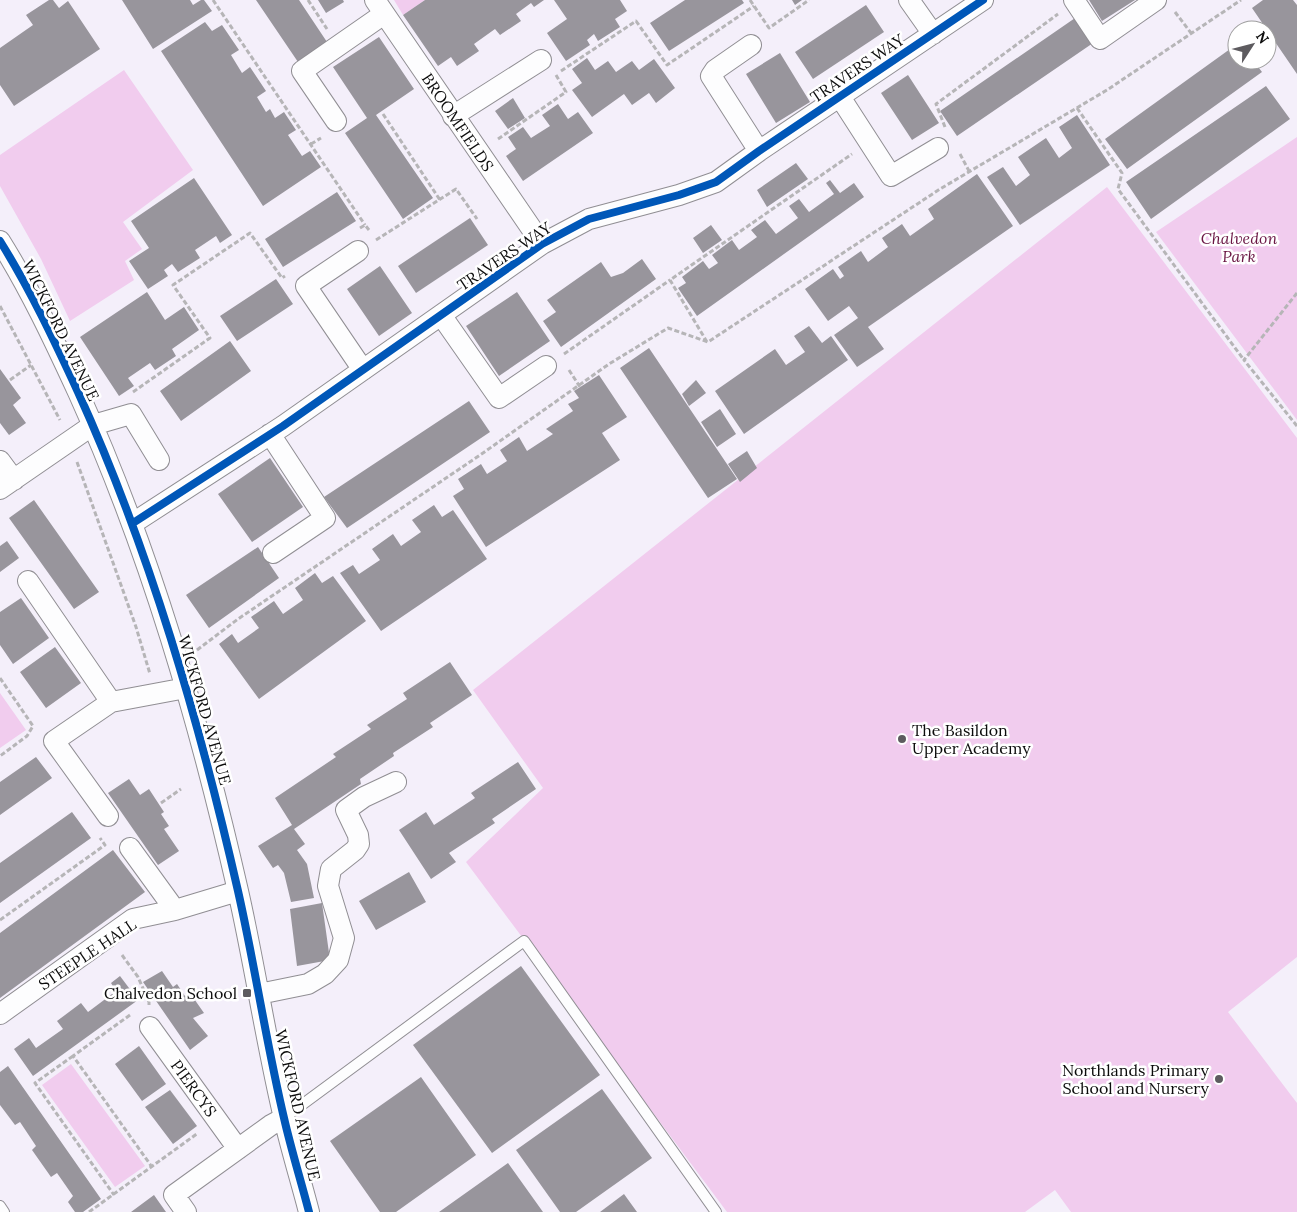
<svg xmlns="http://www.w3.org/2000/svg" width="1297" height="1212" font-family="Lora,serif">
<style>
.green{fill:#f1ccee}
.building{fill:#98959c}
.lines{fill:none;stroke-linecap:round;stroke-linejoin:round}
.service-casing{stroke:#908e93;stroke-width:12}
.minor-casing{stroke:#908e93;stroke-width:22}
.path{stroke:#b6b5b7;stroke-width:3;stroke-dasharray:5 2.5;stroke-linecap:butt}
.service{stroke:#fdfdfe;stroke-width:10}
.minor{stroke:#fdfdfe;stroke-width:20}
.cycleway-casing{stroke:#fff;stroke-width:11}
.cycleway{stroke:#0057b8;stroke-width:8}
.poi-dot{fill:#5d5b5f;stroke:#fff;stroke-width:2}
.labels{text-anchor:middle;stroke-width:5;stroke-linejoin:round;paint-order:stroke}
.street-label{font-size:16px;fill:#0c0c0c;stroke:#fff}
.park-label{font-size:16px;font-style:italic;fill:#6a1644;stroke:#fff}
.poi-label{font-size:16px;fill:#0c0c0c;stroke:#fff;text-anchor:end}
</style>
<rect width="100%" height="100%" fill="#f4effa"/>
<!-- green -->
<path class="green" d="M394 0H425L403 15Z
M124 70 193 170 123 222 142 249 125 261 134 280 70 321 41 259 0 186V155Z
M1297 137V420L1156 232Z
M1107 187 1297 438V957L1228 1012 1297 1103V1212H1071L1055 1190 1025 1212H727L466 862 543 788 473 690Z
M0 693 26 730 0 748Z
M71 1064 145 1166 115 1187 42 1085Z"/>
<!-- building -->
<path class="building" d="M49 0H53L59 8 68 1 100 49 14 106 0 85V48L33 25 26 15Z
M122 0H190L193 5 201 0H204L212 11 153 49Z
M256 0H299L327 42 298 62Z
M318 0H343L344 2 326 13Z
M425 0H544L534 7 531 3 516 14 521 21 500 35 495 29 474 44 479 51 457 66 451 57 438 66 403 15Z
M554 0H620L627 11 615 19 620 27 598 41 594 34 587 40 590 45 566 61 547 33 567 19Z
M685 0H742L744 3 669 51 650 23Z
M792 0H802L795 5Z
M1089 0H1135L1102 21Z
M1263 0H1293L1297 5V74L1252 8Z
M866 5 884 32 813 79 795 52Z
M1078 16 1096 41 957 136 940 111Z
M205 22 212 31 222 25 239 50 231 55 242 73 250 67 266 91 257 97 266 112 270 109 275 118 284 112 296 130 288 135 302 156 310 151 321 167 263 206 161 51Z
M379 37 414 89 376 115 433 198 403 219 345 133 367 118 333 67Z
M1237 44V60H1253L1262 72 1127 169 1105 139Z
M780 53 810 102 776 123 746 74Z
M587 58 595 70 608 61 616 72 632 61 639 70 654 59 675 88 656 103 649 93 632 105 624 94 592 117 572 90 582 83 572 69Z
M908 75 939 123 912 140 881 93Z
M1266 86 1290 119 1151 219 1126 182Z
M513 98 525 118 508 129 495 111Z
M558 104 568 119 578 112 593 133 523 181 506 156 516 149 508 137 523 127 531 138 550 126 542 115Z
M1077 115 1110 165 1020 225 987 177 1003 167 1016 186 1030 175 1018 157 1046 138 1059 158 1072 148 1059 127Z
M796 163 808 179 767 207 757 190Z
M977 174 1013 226 868 327 884 349 857 367 834 335 858 318 849 306 828 321 805 289 833 269 840 279 844 276 838 267 861 251 868 262 888 247 882 238 902 224 910 236 934 219 928 209Z
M194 178 232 235 220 243 216 236 195 250 200 258 178 272 172 264 164 270 168 276 148 289 129 261 149 248 131 221Z
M830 180 840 193 854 183 864 197 697 316 678 288 686 283 682 277 703 261 709 269 718 263 712 255 732 240 739 250 757 237 751 230 765 220 776 234 798 218 789 206 799 199 809 212 834 194 826 183Z
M337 192 356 221 283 267 265 239Z
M470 218 488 245 416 293 398 266Z
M711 225 722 240 703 253 693 238Z
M642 259 656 279 561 347 543 321 556 312 547 300 601 262 611 277 623 273Z
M380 266 412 313 379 336 347 289Z
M276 279 293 304 237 341 220 316Z
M147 292 165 320 184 307 199 330 172 349 176 356 155 370 150 363 128 378 134 386 119 396 80 337Z
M517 292 550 341 499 376 466 326Z
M809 326 822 343 831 336 848 360 744 434 715 391 775 349 786 365 805 352 794 336Z
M230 341 251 371 181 421 160 391Z
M649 348 737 479 708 498 620 368Z
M0 369 21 398 13 405 26 423 9 435 0 423Z
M599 375 627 417 602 433 620 460 486 547 453 496 464 489 458 479 481 464 487 474 507 461 500 450 519 437 527 451 553 434 546 429 573 411 568 404 579 398 574 391Z
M696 380 706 393 689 406 682 394Z
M469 401 490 432 347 528 324 497Z
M720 409 736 434 717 447 701 422Z
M747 451 757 468 740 482 728 464Z
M270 458 303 507 252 542 218 494Z
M34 500 99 592 74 609 9 518Z
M434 505 442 517 453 510 487 559 381 631 340 573 353 565 359 574 380 560 372 549 393 534 401 546 421 532 412 520Z
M7 541 19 558 0 572V546Z
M258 547 279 578 209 628 186 595Z
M315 573 322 583 333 576 366 621 259 699 219 644 232 634 238 643 259 628 251 617 274 601 283 614 303 600 295 588Z
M21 598 49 638 13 664 0 645V612Z
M55 647 81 683 46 708 20 672Z
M450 662 472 695 430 723 433 727 393 753 394 756 360 779 361 784 294 829 305 844 297 850 307 864 314 898 291 902 284 873 278 865 273 868 258 846 292 825 275 798 336 757 333 754 371 729 367 725 407 699 403 693Z
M36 757 52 778 0 815V782Z
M518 762 536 789 492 819 495 823 449 853 456 862 431 879 399 830 426 812 434 825 475 798 471 793Z
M129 779 140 795 149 789 164 812 161 814 169 826 164 829 179 851 158 865 108 793Z
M72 812 91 838 0 903V863Z
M113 850 145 892 0 998V933Z
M409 872 426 902 376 930 359 901Z
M322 903 330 960 297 966 290 909Z
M521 966 600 1075 492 1153 413 1045Z
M162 971 173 987 177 984 185 996 190 993 204 1013 193 1018 208 1036 190 1050 143 982Z
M120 976 138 1000 33 1076 14 1049 29 1038 36 1048 63 1029 57 1021 81 1003 88 1012 116 991 111 983Z
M139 1046 166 1084 142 1101 115 1064Z
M8 1066 101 1199 83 1212H75L68 1202 73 1196 57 1173 51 1177 32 1150 36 1146 20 1122 15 1125 0 1105V1072Z
M421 1077 476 1155 396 1212H380L330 1141Z
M602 1089 652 1158 576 1212H560L516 1150Z
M170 1090 197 1126 173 1144 145 1107Z
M508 1163 543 1212H439Z
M624 1194 637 1212H600Z
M154 1195 166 1212H131Z"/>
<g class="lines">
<defs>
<path id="service" d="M284 1118 524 941 716 1212
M0 1206 4 1212"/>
<path id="minor" d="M375 0 542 244
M909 0 933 34
M1074 0 1100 39 1156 0
M751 45 715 70 711 76 759 151
M840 97 891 176 938 148
M453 116 541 60
M336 121 302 71 384 14
M0 241C30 289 54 340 78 392 150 551 199 720 238 891 255 966 266 1042 284 1118 291 1149 301 1181 309 1212
M358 251 306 286 363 370
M441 315 499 398 546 366
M270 434 325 518 273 553
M0 461 14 480
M0 489 93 425 131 414 159 460
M133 523 283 426 542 244 589 219 679 195 716 182 759 151 983 0
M28 581 111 702
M108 816 54 741 111 702 186 688
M130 848 175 910
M259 994 308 984 325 974 338 960 344 938 328 886 331 869 355 850 359 844 358 835 346 810 364 797 396 782
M0 1014 133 919 175 910 238 891
M150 1027 238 1149
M186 1212 174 1195 271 1125 284 1118"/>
</defs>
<!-- service casing -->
<use href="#service" class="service-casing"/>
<!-- minor casing -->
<use href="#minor" class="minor-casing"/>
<!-- path -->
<path class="path" d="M213 0 365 225
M308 0 327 29
M750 0 769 28 809 0
M1175 12 1191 33
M561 71 636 21 667 65 754 6
M1077 108 1122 173 1118 189 1244 360
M383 114 440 200
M945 127 936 104 1058 14
M498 139 566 92 556 75
M311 144 321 138
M960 154 969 171
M360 228 365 225 369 230
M376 240 456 189 477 219
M1297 293 1244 360 1297 426
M0 306 60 420
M707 342 670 280 852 154
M564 354 670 280
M569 370 580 387
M10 380 31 365
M133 392 210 338 173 285 250 233 282 278 285 276
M77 462 136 627 150 674
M197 650 238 619 483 453 609 364 668 328 708 342 940 189 1107 90 1241 0
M0 678 33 726 27 736 0 756
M161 803 181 789
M0 920 105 845 100 838
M122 955 138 977 149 1002V1006
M130 1015 73 1056 152 1167
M73 1056 35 1083 114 1195
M89 1212 198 1133"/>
<!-- service -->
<use href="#service" class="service"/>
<!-- minor -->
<use href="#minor" class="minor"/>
<defs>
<path id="cycleway" d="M0 241C30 289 54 340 78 392 150 551 199 720 238 891 255 966 266 1042 284 1118 291 1149 301 1181 309 1212
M133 523 283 426 542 244 589 219 679 195 716 182 759 151 983 0"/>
</defs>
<!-- cycleway casing -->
<use href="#cycleway" class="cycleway-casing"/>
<!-- cycleway -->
<use href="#cycleway" class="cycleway"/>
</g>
<!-- markers -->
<g class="poi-dot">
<circle cx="902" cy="739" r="5"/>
<rect x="242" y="988" width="10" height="10" rx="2.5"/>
<circle cx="1219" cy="1079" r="5"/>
</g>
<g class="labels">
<!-- street labels -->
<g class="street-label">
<text transform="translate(857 68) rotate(-34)" y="6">TRAVERS WAY</text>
<text transform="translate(458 122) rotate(56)" y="6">BROOMFIELDS</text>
<text transform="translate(504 256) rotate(-34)" y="6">TRAVERS WAY</text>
<text transform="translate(61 330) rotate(64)" y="6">WICKFORD AVENUE</text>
<text transform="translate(205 710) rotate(74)" y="6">WICKFORD AVENUE</text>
<text transform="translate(87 954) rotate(-34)" y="6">STEEPLE HALL</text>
<text transform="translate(194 1088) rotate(54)" y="6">PIERCYS</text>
<text transform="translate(298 1105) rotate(77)" y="6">WICKFORD AVENUE</text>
</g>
<!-- park labels -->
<g class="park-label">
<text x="1239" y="244">Chalvedon<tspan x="1239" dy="18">Park</tspan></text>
</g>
<!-- poi labels -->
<g class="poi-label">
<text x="912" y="736" text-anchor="start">The Basildon<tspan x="912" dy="18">Upper Academy</tspan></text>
<text x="237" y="999">Chalvedon School</text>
<text x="1209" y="1076">Northlands Primary<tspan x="1209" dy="18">School and Nursery</tspan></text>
</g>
</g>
<!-- north arrow -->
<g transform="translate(1252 45) rotate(54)"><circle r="24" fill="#ffffff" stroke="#9e9e9e"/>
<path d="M0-4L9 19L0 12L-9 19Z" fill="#5d5b5f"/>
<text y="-8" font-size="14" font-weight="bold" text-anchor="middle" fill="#0c0c0c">N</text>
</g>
</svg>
